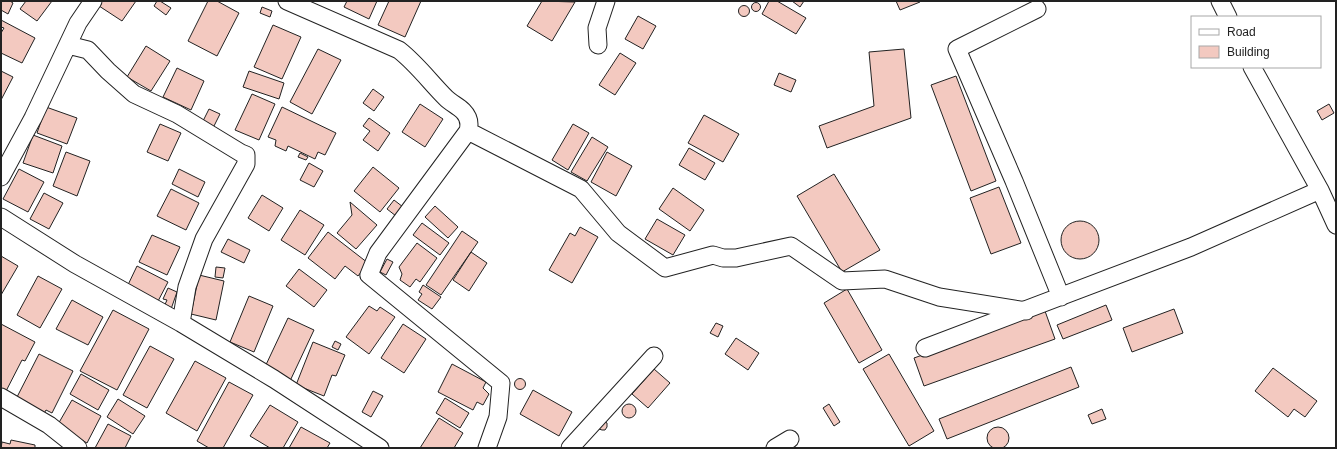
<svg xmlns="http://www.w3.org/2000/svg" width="1337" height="449" font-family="Arial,sans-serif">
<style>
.building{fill:#f3c9c0;stroke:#222}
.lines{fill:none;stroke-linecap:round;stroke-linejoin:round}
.minor-casing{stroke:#222;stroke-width:19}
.minor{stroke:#fff;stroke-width:17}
</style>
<rect width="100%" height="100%" fill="#fff"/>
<!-- building -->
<path class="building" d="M1 1H10L13 3 8 14 1 10Z
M26 1H52L37 21 20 9Z
M98 1H136L122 21 96 4Z
M157 1H160L171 8 166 15 154 6Z
M208 1H217L239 13 217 56 188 41Z
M347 1H377L369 19 344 7Z
M389 1H421L405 37 378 25Z
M542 1 575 2 552 41 527 26Z
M769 1H777L806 18 796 34 762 14Z
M792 1H804L800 7Z
M896 1H920V2L900 10Z
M751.5 7a4.5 4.5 0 1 1 9 0a4.5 4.5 0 1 1-9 0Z
M738.5 11a5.5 5.5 0 1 1 11 0a5.5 5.5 0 1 1-11 0Z
M262 7 272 11 270 17 260 13Z
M638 16 656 26 643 49 625 39Z
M1 20 35 38 22 63 1 53V33L4 28 1 27Z
M273 25 301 37 282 79 254 67Z
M146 46 170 61 151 91 127 77Z
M318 49 341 60 312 114 290 102Z
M904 49 911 118 827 148 819 126 874 106 869 52Z
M620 53 636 63 615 95 599 85Z
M177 68 204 81 191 110 163 97Z
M1 71 13 77 1 100Z
M249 71 284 83 279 99 243 87Z
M779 73 796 80 791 92 774 85Z
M956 76 996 181 971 191 931 85Z
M373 89 384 97 374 111 363 103Z
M252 94 275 104 259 140 235 130Z
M420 104 443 119 425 147 402 132Z
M1329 104 1334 113 1322 120 1317 111Z
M46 107 77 118 67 144 37 133Z
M282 107 336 133 325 155 318 152 315 159 288 146 286 151 275 146 276 140 268 137Z
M209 109 220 114 213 128 202 123Z
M704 115 739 134 723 162 688 143Z
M369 118 390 133 378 151 363 140 370 131 363 126Z
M160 124 181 133 168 161 147 152Z
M573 124 589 133 568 170 552 160Z
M33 135 62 146 53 173 23 163Z
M592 137 608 147 587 181 571 172Z
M689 148 715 163 705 180 679 165Z
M66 152 90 161 77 196 53 186Z
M607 152 632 166 616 196 591 182Z
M300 153 308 157 306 160 298 157Z
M309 163 323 171 314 187 300 180Z
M373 167 399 188 380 212 354 191Z
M19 169 44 182 28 212 3 199Z
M179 169 205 182 198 197 172 184Z
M834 174 880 250 842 272 797 196Z
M999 187 1021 243 991 254 970 198Z
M673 188 704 210 690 231 659 209Z
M171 189 199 203 186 230 157 216Z
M44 193 63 203 49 229 30 219Z
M262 195 283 208 269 231 248 218Z
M394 200 403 207 396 216 387 209Z
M350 202 377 225 356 249 337 233 352 215Z
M435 206 458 227 448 238 425 217Z
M300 210 324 225 305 255 281 240Z
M657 219 685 235 673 255 645 239Z
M1061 240a19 19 0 1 1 38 0a19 19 0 1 1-38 0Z
M422 223 449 243 440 255 413 235Z
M580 227 598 237 572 283 549 270 570 233 575 236Z
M462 231 478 242 441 295 426 285Z
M328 232 368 263 358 276 345 266 335 279 308 258Z
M152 235 180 247 167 275 139 262Z
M228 239 250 250 244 263 221 252Z
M417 243 437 258 420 282 416 279 410 287 400 280 402 274 399 267Z
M471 252 487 263 469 291 453 280Z
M1 256 18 266 1 295Z
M387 259 393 262 386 275 380 272Z
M137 266 168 282 156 305 126 289Z
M216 267 225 268 223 278 215 277Z
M299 269 327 290 314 307 286 286Z
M199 275 224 281 216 320 191 314Z
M38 276 62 289 40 328 17 315Z
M423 285 441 297 432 309 418 300 422 294 419 292Z
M168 288 177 292 170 312 163 309 167 300 163 299Z
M847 289 882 350 859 363 824 303Z
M249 296 273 306 254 352 230 342Z
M72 300 103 317 88 345 56 329Z
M1106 305 1112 320 1063 339 1057 325Z
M369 306 377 311 380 307 395 317 369 354 346 337Z
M1174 309 1183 333 1132 352 1123 328Z
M113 310 149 329 117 390 80 371Z
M1045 311 1055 339 924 386 914 358Z
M288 318 314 330 290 381 264 369Z
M716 323 723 326 718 337 710 333Z
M1 324 35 342 25 361 22 360 4 395 1 394Z
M403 324 426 339 404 373 381 358Z
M736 338 759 353 748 370 725 354Z
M335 341 341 344 338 350 332 347Z
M313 342 345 355 336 376 332 375 324 396 296 385Z
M150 346 174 359 147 408 123 395Z
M39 354 73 371 52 413 46 410 42 417 16 399Z
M889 354 934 431 909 446 863 369Z
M195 361 226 378 197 431 166 413Z
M452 364 486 382 483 388 489 394 483 405 477 402 473 410 438 392Z
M1071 367 1079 387 947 439 939 419Z
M1273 368 1317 401 1305 417 1294 409 1288 417 1255 391Z
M654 369 670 383 648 408 632 394Z
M81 374 109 390 98 410 70 394Z
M514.5 384a5.5 5.5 0 1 1 11 0a5.5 5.5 0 1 1-11 0Z
M229 382 253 395 223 448H209L197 441Z
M533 390 572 412 559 436 520 414Z
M373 391 383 396 371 417 362 412Z
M445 398 469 413 460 428 436 413Z
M118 399 145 416 133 434 107 417Z
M72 400 101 416 87 443 57 426Z
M622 411a7 7 0 1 1 14 0a7 7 0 1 1-14 0Z
M829 404 840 422 834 426 823 408Z
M270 405 298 422 283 448H270L250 436Z
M1102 409 1106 419 1092 424 1088 415Z
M439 418 463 433 454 448H420Z
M604 421 607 423V427L605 430H602L599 429Z
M108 424 131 436 125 448H95Z
M301 427 330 443 327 448H289Z
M987 438a11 11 0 1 1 22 0a11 11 0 1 1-22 0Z
M11 440 35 445V448H1L2 442 10 444Z"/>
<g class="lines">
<defs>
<path id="minor" d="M287 1 399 50C417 64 430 82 446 98 451 103 458 106 463 111 469 117 470 124 468 131L378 253 369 275 501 383 498 417 487 448
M1220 1 1228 17
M1037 9 957 49 1014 181 1061 297
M68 45 88 50 108 71 134 94 177 114 241 153 246 155V164L204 239 187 287 181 323
M598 45 597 28 606 1
M1252 67 1320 190 1336 225
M468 131 581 189 618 233 665 268 713 255 723 258H736L791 246 842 281 885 279 939 297 1026 311
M1 177 33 118 78 23 93 1
M1 217 75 264 181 323 274 379 380 448
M925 348 1191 247 1320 190
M1 397 49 425 78 448
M570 448 654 356
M775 448 790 439"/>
</defs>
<!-- minor casing -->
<use href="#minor" class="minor-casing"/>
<!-- minor -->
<use href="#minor" class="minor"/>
</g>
<!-- border -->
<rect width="1337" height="449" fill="none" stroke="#222222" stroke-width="4"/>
<!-- legend -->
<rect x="1191" y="16" width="130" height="52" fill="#ffffff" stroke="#a7a7a7"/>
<rect x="1199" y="29" width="20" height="6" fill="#ffffff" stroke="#a7a7a7"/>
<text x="1227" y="36" font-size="12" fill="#222222">Road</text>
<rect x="1199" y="46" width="20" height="12" fill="#f3c9c0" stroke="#a7a7a7"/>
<text x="1227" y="56" font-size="12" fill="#222222">Building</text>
</svg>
